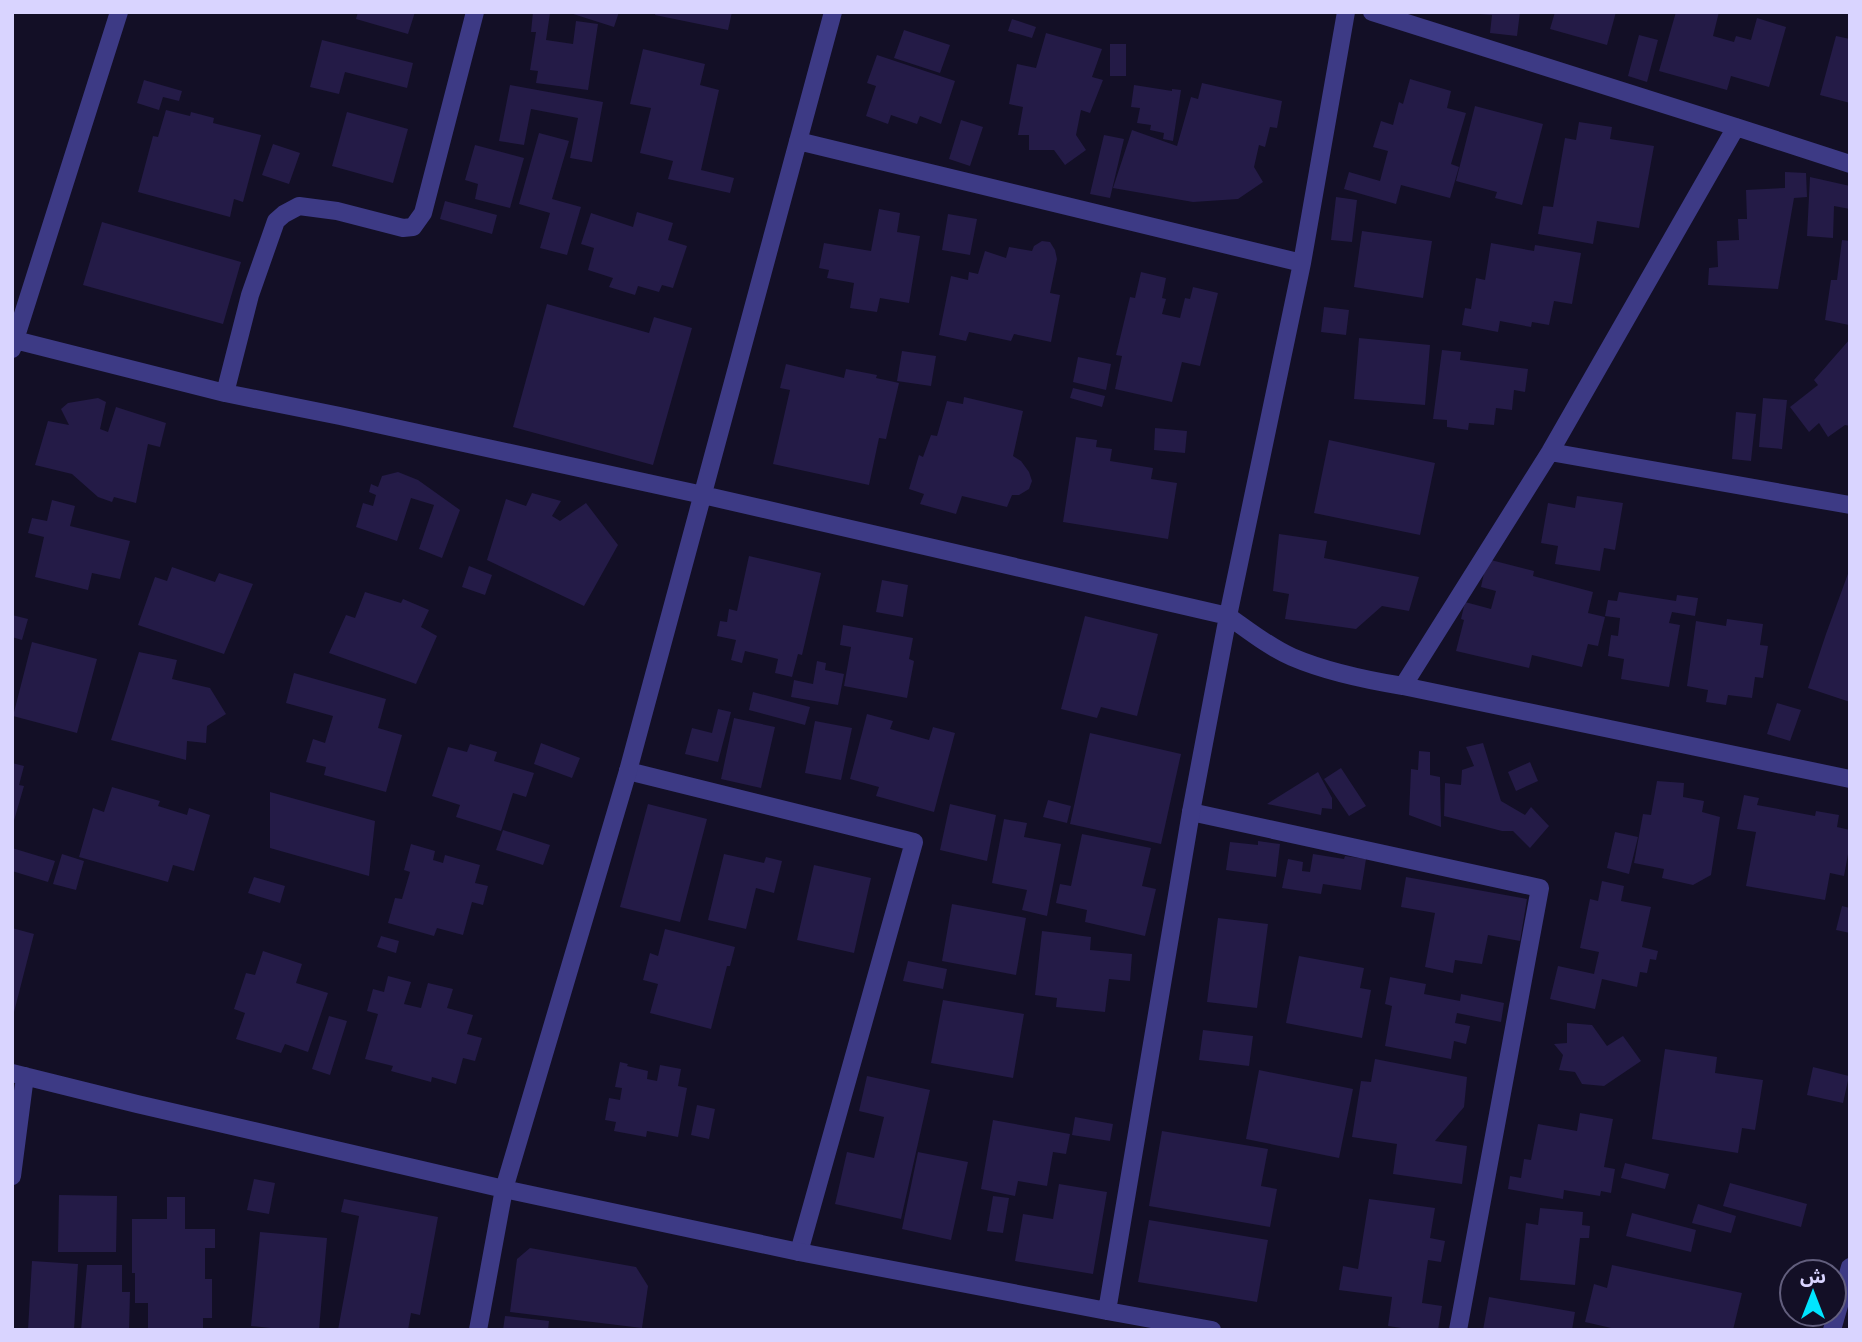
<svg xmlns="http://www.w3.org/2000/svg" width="1862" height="1342" font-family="'Open Sans','Noto Sans Arabic',sans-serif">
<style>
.building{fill:#241b47}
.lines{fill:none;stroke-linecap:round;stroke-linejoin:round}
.service{stroke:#3d3a85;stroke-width:18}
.minor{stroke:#3d3a85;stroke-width:18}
</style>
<rect width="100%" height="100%" fill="#130f26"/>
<!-- building -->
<path class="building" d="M358 12H415L408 34 356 19Z
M533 12 550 13 546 40 573 44 576 21 598 24 588 90 536 83 538 71 530 70 536 32H531Z
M567 12H619L614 27Z
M656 12H732L728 30 655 15Z
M1480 12H1520L1517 36 1490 33 1492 15 1480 14Z
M1555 12H1616L1607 45 1550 29Z
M1676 12H1719L1713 36 1734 42 1736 36 1751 40 1757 18 1786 27 1769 87 1731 76 1727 90 1659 71Z
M1012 19 1036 27 1032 38 1008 31Z
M904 30 950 45 940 73 894 58Z
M1046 33 1102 49 1092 77 1103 80 1090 113 1081 110 1076 135 1086 150 1065 165 1054 150H1029V135H1018L1023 107 1009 104 1017 64 1036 68Z
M1639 35 1658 40 1647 82 1628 76Z
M1836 36 1850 39V103L1820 95Z
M322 40 413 63 407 88 345 72 339 94 310 87Z
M1110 44H1126V76H1110Z
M643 49 705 64 700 85 719 90 701 170 734 178 730 193 668 179 673 161 640 153 651 108 630 104Z
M877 55 955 81 941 124 920 116 917 124 891 115 888 124 866 116 876 86 867 83Z
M1410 79 1451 91 1447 108 1466 113 1451 164 1459 167 1450 198 1401 185 1396 204 1344 189 1349 172 1380 181 1388 151 1373 147 1381 121 1393 125 1399 102 1403 104Z
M144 80 182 91 179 101 163 97 159 110 137 103Z
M1202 83 1282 101 1277 128 1270 127 1265 147 1259 145 1254 167 1263 182 1238 199 1193 202 1113 188 1132 130 1177 146 1191 97 1198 99Z
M510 85 603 102 592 162 570 158 578 118 531 109 524 145 499 141Z
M1134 85 1172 91V89L1181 90 1173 141 1163 139 1164 133 1150 130 1151 125 1137 123 1140 108 1131 107Z
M1475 106 1543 124 1522 205 1495 198 1497 192 1456 181Z
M166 110 190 116 191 112 214 118 213 123 261 135 243 202 234 199 230 217 138 192 153 136 158 137Z
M347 112 408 129 393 183 332 166Z
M961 120 983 127 970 166 949 159Z
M1579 122 1612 127 1610 139 1654 146 1639 228 1597 221 1593 244 1538 234 1543 206 1553 207 1565 138 1576 140Z
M539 133 569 141 552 199 581 207 567 255 540 248 550 213 519 204Z
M1104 135 1124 139 1110 198 1090 194Z
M273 144 300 153 289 184 262 175Z
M475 145 524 158 510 208 475 199 478 184 465 180Z
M1785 172 1806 173 1807 197 1794 198 1778 289 1708 285 1709 268 1718 267 1717 241 1739 240 1738 219H1747L1746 190 1785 188Z
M1810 177 1850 186V209L1834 206 1833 238 1807 236Z
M1336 197 1357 200 1352 242 1331 240Z
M445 201 497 215 492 234 440 219Z
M879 209 900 213 897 232 920 236 909 303 880 298 877 312 850 308 854 283 827 278 829 270 819 268 824 243 871 251Z
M637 212 673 223 668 240 687 246 673 288 662 285 659 292 638 286 635 295 609 287 613 278 588 270 594 248 581 244 591 213 633 227Z
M948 214 977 219 970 255 942 250Z
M102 222 241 262 223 324 83 285Z
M1362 231 1432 241 1423 298 1354 287Z
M1842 240 1850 241 1849 325 1825 320 1831 280H1837Z
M1042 241 1050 242 1055 250 1057 259 1050 293 1060 295 1051 342 1014 334 1011 341 969 332 966 341 939 335 951 276 968 280 969 272 978 274 985 251 1006 258 1009 247 1032 251 1034 246Z
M1491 243 1534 251 1535 245 1581 253 1572 304 1554 301 1549 325 1532 322 1531 327 1500 321 1498 332 1462 325 1465 308 1471 309 1476 278 1485 280Z
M1141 272 1166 278 1162 298 1166 299 1162 314 1180 318 1185 298 1190 299 1193 287 1218 293 1200 366 1182 362 1172 402 1115 389 1122 356 1116 355 1130 297 1135 298Z
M547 304 649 333 654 317 692 328 653 465 513 427Z
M1324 307 1349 310 1346 335 1321 332Z
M1359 338 1430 345 1425 405 1354 399Z
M1850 339V426L1845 425 1828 437 1819 423 1809 432 1790 407 1818 385 1814 380Z
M1442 350 1461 352 1460 360 1528 369 1525 392 1514 390 1512 410 1496 408 1494 425 1469 423 1468 430 1447 427V420L1433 419Z
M902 351 936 356 931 386 897 381Z
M1078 357 1111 364 1106 390 1073 382Z
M786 364 844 378 846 369 877 375 876 378 899 383 886 439 879 438 869 485 773 464 790 390 780 388Z
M1073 388 1105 396 1102 407 1070 398Z
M964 397 1023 411 1013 456 1021 461 1029 472 1032 481 1029 489 1019 495H1012L1007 507 962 496 956 514 920 504 924 494 909 489 919 455 923 457 931 435 937 436 947 401 963 404Z
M98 398 106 402 100 429 108 432 116 407 166 423 160 447 148 444 136 503 114 497 112 502 98 497 72 474 35 465 48 421 69 425 61 409 68 403Z
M1763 398 1787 400 1782 449 1759 447Z
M1736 412 1756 414 1751 461 1732 459Z
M1155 428 1187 431 1185 453 1154 450Z
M1076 437 1097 440 1096 447 1112 449 1110 461 1153 468 1151 479 1177 483 1168 539 1063 522Z
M1329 440 1435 463 1420 535 1314 513Z
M398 472 418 480 460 510 442 558 419 549 434 505 411 498 397 541 356 527 363 503 373 506 376 495 369 492 371 484 378 487 382 476Z
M532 493 561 501 552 516 560 521 586 503 618 545 584 606 487 560 506 499 526 506Z
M1577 496 1623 503 1615 550 1604 548 1600 571 1555 564 1558 546 1541 543 1548 503 1575 508Z
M52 500 75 506 70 526 130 541 120 579 92 573 88 590 35 577 44 537 28 533 32 518 47 521Z
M1279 534 1327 541 1324 558 1419 577 1409 611 1382 606 1356 629 1285 619 1289 594 1273 591Z
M749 556 821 573 802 655 798 654 792 677 775 673 778 659 745 651 742 663 731 660 736 640 717 636 720 621 727 622 729 609 737 611Z
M1487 559 1534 571 1533 576 1593 592 1588 613 1605 617 1598 646 1588 644 1582 667 1532 655 1529 668 1456 651 1464 620 1461 619 1465 602 1491 609 1496 591 1481 587Z
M469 566 492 575 485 595 462 587Z
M172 567 215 582 219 573 253 584 224 654 138 625 155 577 167 581Z
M1849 571H1850V702L1808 688 1826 634Z
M882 580 908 585 903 617 876 612Z
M365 592 401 603 403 599 429 610 421 627 437 636 416 684 329 653 346 615 355 618Z
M1619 592 1676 601 1677 595 1698 598 1695 616 1672 612 1669 623 1680 625 1669 687 1621 679 1624 659 1608 656 1611 635 1618 636 1620 618 1605 616 1608 600 1617 601Z
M12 615 28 619 22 640 12 637Z
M1085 616 1158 634 1137 716 1101 707 1097 718 1061 709Z
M1727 619 1763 624 1760 645 1768 646 1763 678 1755 677 1752 698 1728 695 1726 705 1706 702 1708 690 1687 686 1696 621 1726 626Z
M843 625 913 638 909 659 914 661 907 698 844 686 851 647 840 645Z
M32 642 97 659 77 733 13 716Z
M139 652 177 660 172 679 210 688 226 714 207 726 206 743 187 741 186 760 111 740Z
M817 661 826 663 825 670 844 674 838 705 791 697 794 680 813 684Z
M294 673 386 699 378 728 402 735 386 792 324 775 326 767 306 762 313 739 325 743 333 716 286 703Z
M753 692 810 707 805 725 749 710Z
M1777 703 1801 710 1790 741 1767 734Z
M718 709 731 712 718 762 685 754 692 728 712 733Z
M867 714 893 721 890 729 929 740 933 727 955 733 934 812 876 796 879 787 850 779Z
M734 718 775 727 761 788 721 779Z
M815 721 852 728 841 780 805 773Z
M1090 733 1181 754 1161 844 1070 824Z
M541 743 580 758 572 778 534 764Z
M1483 743 1501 801 1525 815 1531 807 1549 826 1530 848 1513 831H1502L1444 816 1445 783 1461 785 1462 770 1474 766 1466 747Z
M470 744 497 752 494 761 534 773 526 797 513 793 501 831 456 817 460 805 432 796 448 747 467 752Z
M1419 751 1430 752V775L1440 777 1441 827 1409 815 1411 769 1418 770Z
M1530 762 1538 781 1516 791 1508 772Z
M12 763 24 766 19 785 24 786 13 824Z
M1341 768 1366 806 1349 816 1324 779Z
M1318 772 1332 798V809L1322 808 1321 815 1267 804Z
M1657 781 1684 783 1683 797 1704 801 1702 812 1720 817 1711 875 1693 885 1662 878 1664 869 1634 863 1643 814 1651 815Z
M112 787 160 801 158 806 187 815 189 808 210 815 194 871 173 865 168 882 79 857 93 808 104 812Z
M270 792 375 821 369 876 270 848Z
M1744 795 1759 798 1757 805 1815 816 1816 811 1839 815 1837 827 1850 830V843L1844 876 1830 873 1825 900 1746 886 1756 832 1737 829Z
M1048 800 1071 806 1067 823 1043 817Z
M648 804 707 819 680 922 620 907Z
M950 804 996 815 987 861 940 850Z
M1004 819 1027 823 1024 837 1061 844 1047 916 1022 910 1027 890 992 883Z
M503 830 550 845 543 865 496 850Z
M1615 832 1638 837 1629 874 1607 868Z
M1082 834 1151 848 1142 886 1156 889 1145 936 1085 922 1087 910 1056 903 1060 884 1071 886Z
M1258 841 1280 844 1276 877 1226 870 1230 842 1258 845Z
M411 844 435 851 433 860 443 863 445 855 480 865 475 883 488 886 483 905 472 902 463 935 437 928 434 936 388 923 395 898 402 899 410 872 404 870Z
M12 848 55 861 48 882 12 871Z
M62 854 84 861 76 890 53 884Z
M724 854 764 863 766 857 782 861 774 893 756 888 746 929 708 920Z
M1313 854 1344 859 1345 856 1366 859 1361 890 1323 884 1321 894 1282 888 1288 859 1303 862 1302 871 1310 872Z
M814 865 871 878 854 953 797 940Z
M254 877 285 886 280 903 248 893Z
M1406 877 1527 899 1520 941 1488 935 1482 964 1455 960 1453 973 1425 967 1435 913 1401 907Z
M1602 881 1624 886 1621 901 1651 907 1642 947 1658 951 1656 960 1650 959 1647 973 1640 972 1637 987 1602 979 1595 1009 1550 999 1558 966 1594 974 1599 952 1580 948 1590 899 1598 901Z
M952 904 1026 918 1016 975 942 961Z
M1842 906 1850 908V933L1836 930Z
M1218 918 1268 924 1257 1008 1207 1002Z
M12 928 34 934 13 1016H12Z
M665 929 735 947 730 966H727L711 1029 650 1013 658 984 643 980 650 953 658 956Z
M1042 931 1091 937 1090 950 1132 954 1130 981 1109 979 1105 1012 1056 1007 1057 998 1035 995Z
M381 936 399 941 396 953 377 947Z
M263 951 302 964 296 983 328 993 308 1052 285 1044 281 1053 236 1039 245 1013 234 1009 246 973 255 975Z
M1299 956 1364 968 1360 988 1371 990 1362 1038 1286 1023Z
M908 961 947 969 943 989 903 981Z
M388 976 411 982 404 1004 421 1008 428 983 453 989 447 1008 473 1015 467 1034 482 1038 475 1061 463 1058 456 1084 432 1077 431 1082 391 1071 393 1066 365 1059 378 1014 367 1011 373 989 384 992Z
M1390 977 1426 984 1424 994 1460 1001 1461 994 1504 1003 1501 1022 1457 1013 1455 1023 1470 1026 1466 1044 1454 1041 1451 1059 1385 1046 1392 1006 1385 1004Z
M943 1000 1024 1014 1013 1078 931 1063Z
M329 1016 347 1021 330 1075 312 1069Z
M1567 1023 1592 1025 1607 1046 1623 1036 1641 1061 1604 1086 1582 1084 1575 1072 1559 1070 1563 1055 1554 1044 1567 1043Z
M1203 1030 1253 1036 1249 1066 1199 1060Z
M1665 1049 1717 1057 1715 1073 1763 1080 1755 1130 1742 1128 1738 1153 1652 1139Z
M1375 1059 1467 1077 1464 1107 1435 1141 1467 1146 1462 1184 1393 1174 1397 1144 1352 1137 1361 1081 1371 1082Z
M620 1062 628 1064 627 1066 648 1071 647 1079 657 1081 660 1065 681 1069 678 1086 687 1088 678 1137 647 1131 646 1137 614 1131 616 1122 605 1120 609 1098 620 1100 622 1088 615 1087Z
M1813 1067 1849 1076 1843 1103 1807 1095Z
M1259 1070 1353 1089 1339 1158 1246 1139Z
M867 1076 930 1090 901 1219 835 1204 847 1152 874 1158 884 1117 859 1111Z
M697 1105 715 1109 709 1139 691 1135Z
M1580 1113 1613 1119 1604 1167 1615 1169 1611 1193 1601 1191 1600 1196 1564 1190 1563 1199 1508 1189 1510 1176 1521 1178 1524 1159 1531 1160 1538 1124 1577 1131Z
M1075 1117 1113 1124 1110 1141 1072 1135Z
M993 1120 1070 1134 1066 1154 1053 1152 1047 1186 1018 1181 1015 1196 981 1189Z
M1162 1131 1268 1149 1261 1186 1277 1189 1270 1227 1149 1206Z
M918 1152 968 1162 951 1240 902 1229Z
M1625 1163 1669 1174 1665 1189 1621 1178Z
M254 1179 275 1183 269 1214 247 1210Z
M1730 1183 1807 1204 1801 1227 1723 1206Z
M1059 1184 1107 1192 1093 1274 1015 1261 1023 1214 1053 1219Z
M59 1195 117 1196 116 1252H58Z
M993 1196 1009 1198 1003 1233 987 1231Z
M167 1197H185V1229H215V1248H205V1279H212V1318H203V1330H148V1303H135V1273H132V1219H167Z
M344 1199 438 1217 420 1315 411 1313 408 1330H338L359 1216 341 1212Z
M1369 1199 1435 1208 1430 1238 1445 1241 1441 1262 1428 1260 1422 1303 1442 1306 1438 1330H1415L1388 1326 1392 1297 1339 1290 1343 1266 1358 1269Z
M1698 1204 1736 1216 1731 1233 1692 1223Z
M1540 1208 1583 1212 1582 1225 1590 1226 1589 1238H1580L1575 1285 1520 1280 1526 1223 1538 1225Z
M1632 1213 1696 1230 1691 1252 1626 1236Z
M1149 1220 1268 1240 1257 1302 1138 1282Z
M260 1232 327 1238 319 1330H289L251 1326Z
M530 1248 636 1267 648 1286 642 1328 510 1312 517 1259Z
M32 1261 78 1264 74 1330H28Z
M87 1265H122V1292H130L129 1330H81Z
M1612 1265 1742 1293 1733 1330H1620L1585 1322 1594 1284 1607 1288Z
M1489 1297 1575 1312 1572 1330H1483Z
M505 1316 549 1321 548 1330H503Z"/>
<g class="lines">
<!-- service -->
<path class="service" d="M628 771 914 842 799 1252
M1191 812 1540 888 1458 1330"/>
<!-- minor -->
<path class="minor" d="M1372 12 1736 127 1850 164
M798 141 1302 263
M15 340 225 393 340 416 703 495 1228 616C1248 630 1269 647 1292 657 1327 672 1366 680 1403 686L1850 779
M12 349 119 12
M225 393 250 295 276 221 284 214 299 206 337 211 403 228 413 227 423 213 475 12
M1550 452 1850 505
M1403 686 1550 452 1736 127
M12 1073 137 1104 504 1189 799 1252 1107 1311 1212 1330
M12 1176 25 1076
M1107 1311 1191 812 1228 616 1302 263 1346 12
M478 1330 504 1189 628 771 833 12
M1832 1330 1850 1267"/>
</g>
<!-- border -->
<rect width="1862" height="1342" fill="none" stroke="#d9d4ff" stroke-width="28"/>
<!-- north arrow -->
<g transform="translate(1813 1293)"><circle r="33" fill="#130f26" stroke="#625e7d" stroke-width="2"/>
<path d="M0-5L12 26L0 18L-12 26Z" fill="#00e5ff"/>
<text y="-10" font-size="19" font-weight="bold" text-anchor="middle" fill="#d9d4ff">ش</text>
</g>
</svg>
